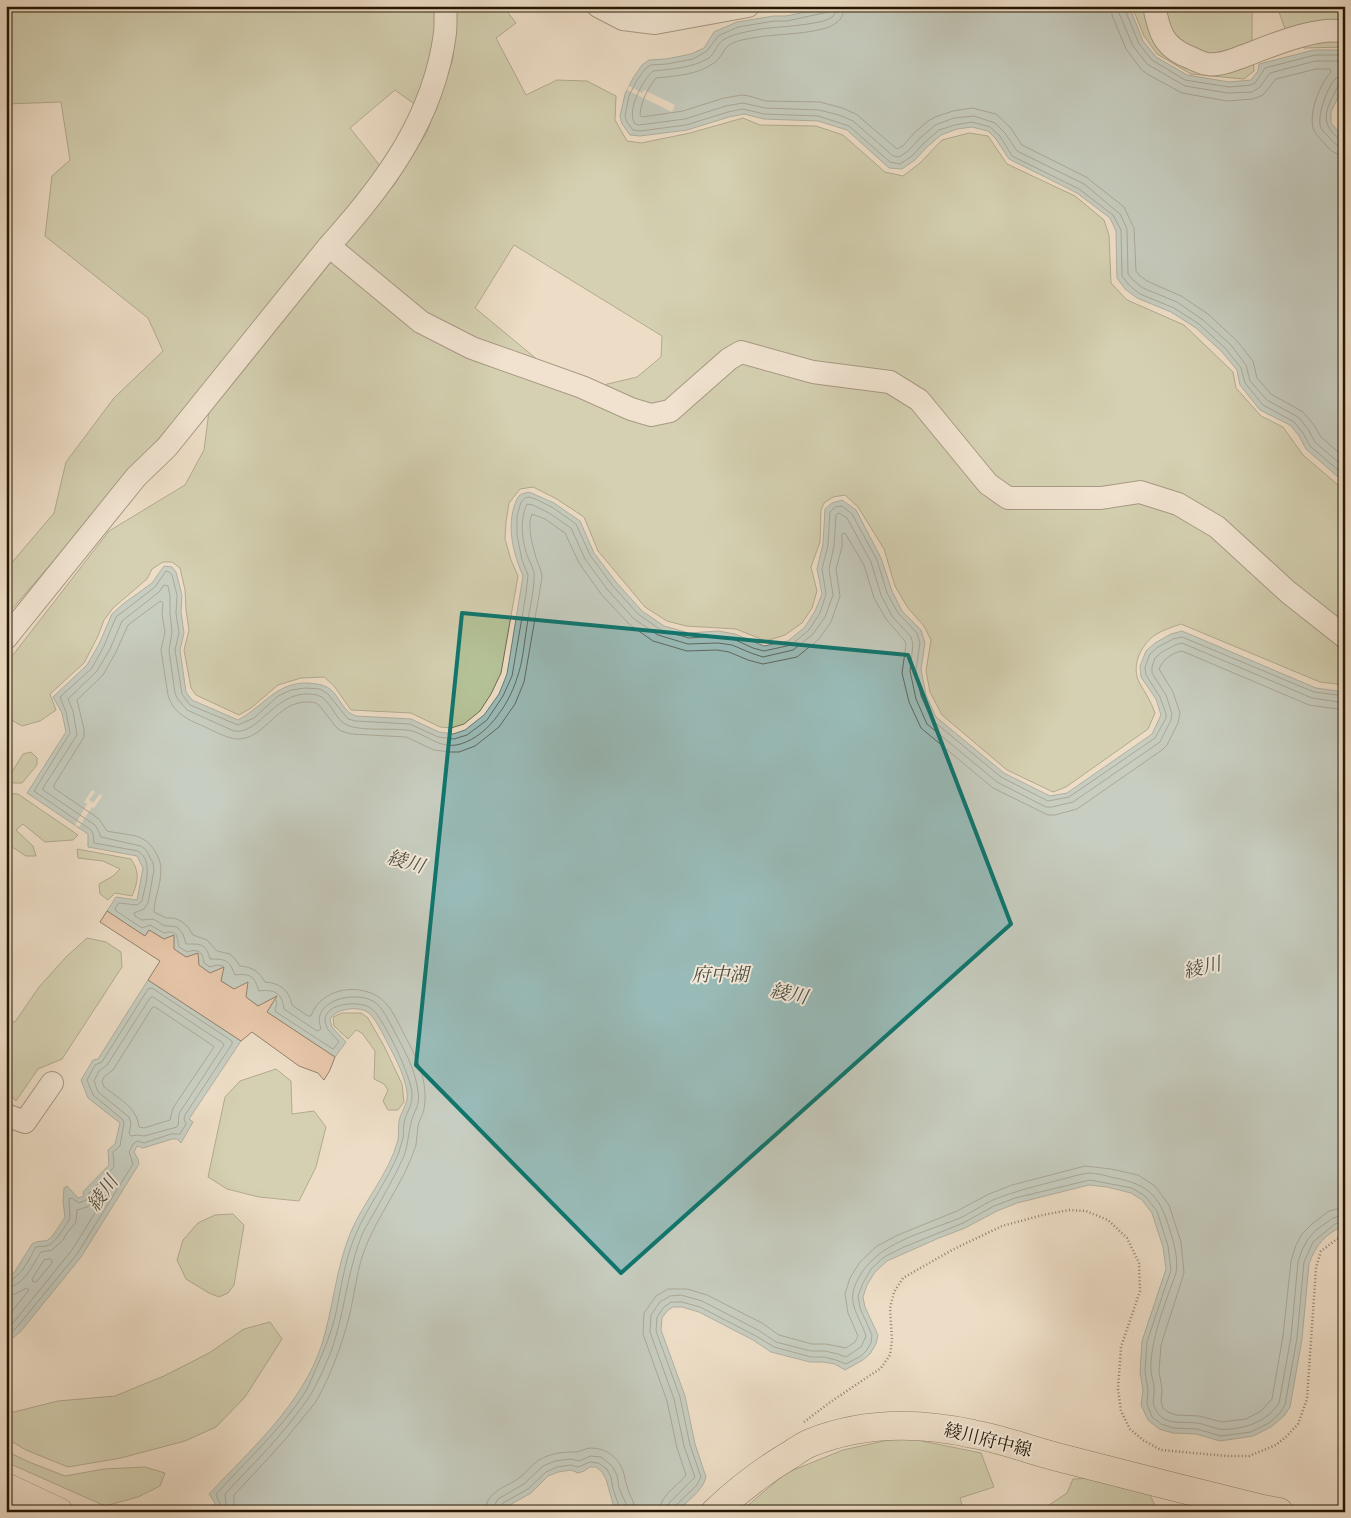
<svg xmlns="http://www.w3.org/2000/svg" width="1351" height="1518" font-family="'Gentium Book Plus','Noto Serif JP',serif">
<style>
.green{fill:#b5c298;stroke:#6c6c4e;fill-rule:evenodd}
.water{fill:#99bbb8;stroke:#6a7970}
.pier{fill:#edddc6}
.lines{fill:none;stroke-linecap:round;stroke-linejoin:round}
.shore{stroke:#5e685e;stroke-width:1}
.building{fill:#e4af8d;stroke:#241603}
.minor-casing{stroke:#564834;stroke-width:24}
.major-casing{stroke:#241603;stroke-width:29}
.path{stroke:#241603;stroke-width:2.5;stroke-dasharray:1 2.5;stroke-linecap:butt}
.minor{stroke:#f3e9da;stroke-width:22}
.major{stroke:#edddc6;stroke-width:28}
.marked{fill:none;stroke:#0f766e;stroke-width:4;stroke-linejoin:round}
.labels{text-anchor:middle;stroke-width:4;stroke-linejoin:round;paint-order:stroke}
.street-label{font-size:18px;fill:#241603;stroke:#f3e9da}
.water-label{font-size:19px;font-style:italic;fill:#4d5042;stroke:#f3e9da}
</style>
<rect width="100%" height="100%" fill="#edddc6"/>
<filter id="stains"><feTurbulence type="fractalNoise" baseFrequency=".004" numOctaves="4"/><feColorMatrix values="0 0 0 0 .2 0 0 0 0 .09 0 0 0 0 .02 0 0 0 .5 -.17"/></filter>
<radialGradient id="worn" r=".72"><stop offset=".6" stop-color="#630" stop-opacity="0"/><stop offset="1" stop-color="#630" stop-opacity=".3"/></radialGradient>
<!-- green -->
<path class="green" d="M6 6H440L433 59 417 106 395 90 350 128 381 167 172 423 6 616V567L9 566 54 513 66 462 114 398 163 351 148 318 45 236 52 176 70 160 61 102 6 104Z
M454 6H503L516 23 496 38 526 95 557 80 587 81 616 96 615 120 627 141 641 143 690 133 743 118 760 125 816 126 843 135 885 172 903 176 920 163 942 140 969 133 988 136 1007 164 1075 196 1104 220 1109 235 1111 283 1127 300 1184 325 1233 372 1236 388 1261 416 1283 427 1303 455 1345 491V685L1320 682 1181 624C1173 627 1162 630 1155 635 1141 645 1131 665 1139 682 1145 693 1151 701 1155 713L1148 729 1066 787 1053 792 1007 770 942 715 930 692 926 671 931 640 924 626 908 608 895 586 884 549 858 507 845 495 833 497 824 503 821 510 820 542 811 567 817 591 812 608 802 623 785 635 766 641 736 629 686 626 667 621 645 607 598 551 584 517 555 498 533 487 520 489 509 503 506 522 505 539 511 560 518 576 501 673 491 694 480 711 464 724 451 728 440 727 411 713 351 710 334 686 324 677 301 678 278 685 251 708 239 715 196 695 191 688 184 650 189 630 186 610 185 590 180 568 172 562H163L152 569 147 579 113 608 104 620 98 636 84 663 50 694 56 710 40 721 22 726 6 717V664L109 531 185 485 204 450 209 411 395 184 427 132 453 59ZM514 245 662 336 661 357 637 377 595 387 550 370 475 308Z
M611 6H674L677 12 640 14Z
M1133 6H1149L1168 53 1253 57 1254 71 1244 79 1191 74 1157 54 1144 36 1133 9Z
M1157 6H1257L1252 8V37L1251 47 1224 56 1191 53 1167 37Z
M1277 6H1345V47L1304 48 1286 32Z
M31 752 37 758V765L22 783H13L9 777 23 754Z
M6 793 18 794 78 835 73 840 45 842 23 824 16 830 33 846 36 856H26L6 843Z
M77 849 131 859C140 872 138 882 132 896L115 893 108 900 100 894 99 884 113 876 120 869 103 861 78 858Z
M87 938 106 942 121 952 122 967 62 1059 38 1069 16 1101 6 1090V1021L15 1022 39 987 66 957Z
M342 1013H361L368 1018 384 1046 402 1084 404 1102 398 1110H388L383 1101 388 1090 384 1084 374 1079 375 1051 362 1033 356 1030 348 1039 334 1026 333 1017Z
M276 1069 291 1081 292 1114 314 1111 326 1127 316 1167 299 1201 259 1197 227 1189 208 1177 225 1097 240 1081Z
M233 1214 244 1225 234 1285 228 1293 219 1297 209 1293 186 1279 177 1260 183 1240 198 1223 215 1215Z
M270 1322 282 1339 245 1397 216 1427 185 1441 121 1458 68 1467 26 1450 6 1438 10 1413 58 1401 115 1396 164 1376 209 1353 244 1329Z
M902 1437 981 1453 994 1487 960 1498 964 1512H740L786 1473 843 1450Z
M6 1451 29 1462 65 1476 104 1469 145 1467 165 1473 160 1486 138 1497 105 1506 6 1462Z
M1103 1478 1150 1495 1156 1507 1107 1512H1039L1067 1493 1073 1479Z"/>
<!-- water -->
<path class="water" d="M835 6H1129L1143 41 1156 57 1187 75 1229 82 1251 80 1258 71 1259 64 1314 50H1345V83L1331 112V123L1345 139V483L1306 449 1299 436 1290 425 1260 410 1240 385 1237 370 1222 352 1196 328 1171 312 1137 298 1125 289 1117 278 1116 231 1110 218 1077 193 1009 159 996 139 988 131 972 127 957 129 941 135 927 147 915 160 902 169 889 168 847 130 818 121 764 119 744 114 729 117 687 130 640 136 630 135 622 124 620 116 625 94 633 78 642 65 649 60 666 59 691 54 704 48 714 32 737 22 774 16H786Z
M529 492 554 503 580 521 594 553 616 582 642 611 664 626 689 633 718 631 735 634 764 646 788 641 805 627 815 611 822 594 817 569 823 544 825 509 832 503 842 500 856 510 881 558 892 591 902 611 921 630 925 643 921 669 926 695 936 717 1004 773 1050 796 1067 793 1152 734 1161 715 1156 699 1141 677 1140 666 1146 651 1155 643 1171 634 1182 631 1316 688 1345 692V1226C1326 1232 1315 1246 1309 1264L1302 1339 1290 1407 1284 1416 1271 1427 1253 1436 1220 1441 1196 1434 1173 1433 1159 1429 1148 1420 1141 1405 1143 1390 1140 1372 1142 1341 1166 1269 1163 1247 1152 1213 1142 1200 1131 1193 1107 1187 1089 1185 1017 1203 997 1211 965 1228 939 1238 887 1261 875 1272 867 1285 863 1297 865 1307 878 1335 876 1344 870 1354 863 1360 845 1370 835 1364 823 1362H810L771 1352 753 1340 699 1312 682 1307H673L667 1311 662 1318 661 1330 685 1396 695 1444 706 1477C703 1491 686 1502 676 1512H617L613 1504 606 1479 602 1472 596 1467H590L584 1471 578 1473 571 1470 558 1472 548 1476 531 1493 506 1507 503 1512H207L215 1503 209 1494C251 1449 302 1405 322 1344 333 1308 336 1269 350 1234 363 1202 389 1174 398 1140 399 1134 398 1127 399 1121 401 1111 409 1103 407 1092 404 1072 393 1054 384 1036 380 1029 376 1020 370 1014 361 1005 336 1008 330 1019L332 1027 346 1042 335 1057 267 1012 272 1004 270 1002 262 1008 171 947 170 937 166 940 149 930 145 936 107 911 116 897 137 900 143 868 137 856 88 847V834L27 793 66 732 62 713 53 697 87 665 99 644 112 614 123 604 152 583 164 566 172 567 176 572 182 595 181 612 184 633 180 650 186 692 192 700 238 720C263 707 276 682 308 683 316 684 323 684 330 689 340 697 343 712 356 716L411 719 439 732 453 734 465 730 484 715 499 694 507 674 523 576C514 555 507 530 514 507 516 502 517 496 522 494 524 493 527 493 529 492Z
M148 980 241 1041 189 1119 193 1122 181 1143 177 1139H172L143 1148 137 1146 134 1152 138 1159 139 1164 81 1257 21 1331 6 1344V1277L14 1273 32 1244C38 1240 43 1242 48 1240 53 1237 61 1223 65 1217L63 1201 64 1188 67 1186 78 1198 84 1196 83 1192 109 1165 108 1150 115 1144 120 1123 88 1098 81 1080 93 1060 98 1059Z"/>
<!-- pier -->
<path class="pier" d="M629 86 642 93 644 90 675 105 672 112 627 90Z
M92 790 95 792 89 800 93 803 100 794 102 796 94 808 92 807 79 827 75 825 87 804 84 802Z"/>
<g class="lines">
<!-- shore -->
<path class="shore" d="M830 6 828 12 787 21H774L738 27 718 36 707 51 693 59 667 64 651 65 646 68 637 80 629 96 625 116 627 122 633 130 640 131 686 125 728 112 743 109 764 114 818 116 849 126 890 162 900 164 912 156 924 143 939 130 955 125 972 122 990 127 1000 136 1012 156 1079 189 1113 215 1121 230 1122 276 1129 285 1140 294 1174 308 1199 324 1226 349 1241 368 1245 383 1263 405 1294 422 1303 433 1310 446 1345 476
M836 6C836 10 836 14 832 17 823 25 775 27 760 29 748 32 734 33 723 40 717 44 715 53 709 58 692 68 672 69 653 71 642 81 626 111 635 124L639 125 685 119 726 106 743 103 765 108 819 110 839 115 853 121 893 156 899 157 908 151 919 139 935 125 954 118 974 116 995 123 1005 133 1017 151 1084 184 1120 214 1127 229 1128 274 1133 280 1143 288 1177 302 1203 320 1231 345 1246 365 1250 381 1267 400 1298 417 1308 429 1315 442 1345 468
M844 6C844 13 842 19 836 23 823 34 776 34 758 37 748 39 733 40 726 48 722 53 720 59 714 63 697 75 676 76 656 78 647 89 641 102 640 115L642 117 683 111 724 98 742 95 749 96 766 101 820 102 842 108 856 114 897 149 903 146 914 133 928 121 935 117 953 111 972 108 996 114 1010 127 1022 145 1086 177 1124 207 1134 228 1136 271 1139 275 1147 281 1181 296 1208 314 1237 341 1253 361 1257 378 1271 394 1303 412 1314 425 1321 437 1345 458
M1111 6 1112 15 1126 49 1141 69 1147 74 1182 93 1227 101 1253 99 1263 95 1276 79 1316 69H1330L1331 72C1320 84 1309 111 1313 128 1315 134 1320 139 1325 144 1331 151 1335 155 1345 155
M1118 6 1119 13 1133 46 1147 64 1185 86 1228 93 1252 92 1259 88 1270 73 1315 61H1345
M1125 6V10L1139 44 1152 60 1185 80 1229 87 1251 85 1255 83 1265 68 1315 55H1345
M1345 76C1341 76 1337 77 1334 80 1327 89 1318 113 1320 125 1321 130 1326 134 1329 137 1334 143 1337 147 1345 148
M1345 82 1340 83 1338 86C1331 101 1319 117 1332 132 1336 136 1339 141 1345 141
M223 966 217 965 210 967 204 963C203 952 198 948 187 952L179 947C177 937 178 929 164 933L150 925 142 928 116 911 115 908 119 903 137 905 142 901C145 886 154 861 138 851L94 843 93 833 91 830 34 791 70 733 66 712 60 697 92 668 104 646 116 617 155 587 166 571 169 572 172 575 177 595 176 613 179 633 175 650 182 694 190 705 238 725 254 718 278 696 291 690 305 688 320 689 328 694 348 719 356 721 410 724 438 737 454 739 467 735 487 720 503 696 512 676 526 594 528 575 522 560 517 535V516L521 502 525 498 529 497 535 499 552 507 576 524 590 555 612 585 638 614 661 630 689 638 718 636 733 639 753 648 764 651 791 645 809 630 820 613 826 594 822 569 828 545 830 512 835 507 842 506 852 514 877 560 887 593 898 613 917 633 920 643 916 670 921 696 932 720 1001 777 1048 801 1069 797 1155 738 1166 718V714L1160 697 1146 675 1145 667 1150 654 1158 647 1173 639 1182 637 1314 692 1345 696
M153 997 223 1043 224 1045 180 1112C177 1118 180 1123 177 1127L144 1136 137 1135 131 1136 129 1134 131 1124 129 1117 98 1092 94 1081 99 1071 107 1065 150 998Z
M155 1007 212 1045 214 1047 173 1108 170 1120 144 1128 139 1127C137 1107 118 1098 104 1087L102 1081 104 1077 113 1070 152 1008Z
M50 1259 52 1260V1263L36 1282H33L32 1279 44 1260Z
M6 1281C21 1279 29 1259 36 1247 40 1246 45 1247 49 1245 56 1242 66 1225 70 1218L69 1199 72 1198 79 1203 86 1200 89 1193 114 1167 113 1152 120 1146 124 1122 122 1119 93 1095 87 1080 95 1065 102 1062 148 989 152 988 232 1041V1044L185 1115 184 1119 186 1124 180 1134H171L144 1143 137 1141 133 1144 129 1152 133 1164 77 1254 17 1327 6 1337
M6 1288C24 1286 32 1266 41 1252L52 1250 63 1240 67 1233 76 1222 77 1210C90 1206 89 1208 95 1196 98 1190 105 1185 109 1181H113V1184L72 1250 13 1323 6 1329
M6 1295 15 1294 26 1288 29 1290 6 1319
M214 1512 220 1504 216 1495 217 1493C246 1461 280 1430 304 1394 308 1388 311 1380 314 1373 322 1355 330 1337 335 1317 341 1290 344 1262 355 1236 367 1207 387 1182 399 1152 400 1147 402 1142 403 1138 404 1131 403 1125 405 1119 408 1110 413 1103 412 1094 412 1078 384 1019 372 1009 362 1000 324 1002 325 1021 326 1031 334 1035 339 1042L333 1049 276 1012 275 1009 277 1004 276 1000
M223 1512 226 1505 225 1494C254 1463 285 1433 309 1397 316 1387 327 1362 332 1349 344 1314 347 1275 360 1240 363 1231 369 1222 374 1213 384 1195 395 1176 404 1156 408 1145 408 1135 411 1123 413 1112 421 1105 418 1091 415 1067 402 1046 391 1025 387 1018 383 1009 376 1003 362 992 326 996 320 1015 318 1020 320 1024 321 1029L317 1031 284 1009C282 993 275 989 259 991 254 977 252 973 235 975 229 960 226 959 210 959 206 943 200 944 186 944L183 934 177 927 171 926H165L153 919 142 920 135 916 134 913 144 909 148 903 154 870 153 863 146 850 141 846 101 837 98 830 95 825 43 790V788L77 735 73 711 68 699 97 671 110 649 122 621 159 592 164 585 168 586 170 596V613L172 632 169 651 175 693 177 698 187 710 234 731C260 736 276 686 317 695 331 698 334 721 349 726 366 731 387 728 406 730 423 731 436 748 456 745 485 740 509 705 517 678 523 662 524 643 527 626 529 610 534 594 534 577 535 571 531 565 529 560 522 543 519 521 527 504L533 505 549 513 571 528 585 559 607 589 634 619 658 635 688 644 718 643 732 645 751 653 763 657 793 650 813 634 825 617 833 595 829 569 834 546 836 515 839 513 847 518 871 562 881 595 892 616 911 637 913 644 910 671 916 699 927 724 997 782 1046 807H1052L1073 802 1160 742 1171 720 1172 714 1166 695 1152 673V667L1155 658 1162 652 1175 645 1182 643 1312 698 1345 703
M232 1512 234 1506V1495C257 1470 281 1446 302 1419 307 1412 314 1406 318 1398 331 1374 341 1347 348 1321 354 1299 356 1275 363 1254 376 1216 404 1184 416 1145 417 1139 417 1132 418 1126 419 1120 423 1115 424 1109 429 1081 416 1057 404 1034 395 1017 388 998 368 992 346 985 319 993 311 1016H308L292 1005C289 990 280 983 265 982 259 972 253 967 240 966L235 959 230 954 217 951 207 940 193 935 188 927 181 921 174 918H166L154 912C154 903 158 891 160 881 161 871 162 864 157 855 146 832 129 836 107 831L99 819 54 788V785L84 737V729L77 700 103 675 116 652 128 625 159 602 161 601 163 603 162 614 165 632 161 650 168 695C172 710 183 717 196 723 207 727 228 740 239 739 266 738 277 701 308 702 313 702 315 702 319 705L336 727 341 731 351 734 406 737 434 750 451 752H459L475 746 499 727 515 704 524 682 542 578C542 569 537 563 535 554 532 543 527 525 532 514L545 519 565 533 579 563 601 594 629 624 653 641 687 651 717 650 729 652 748 660 763 664 797 657 819 639 831 622 840 596 836 569 842 547V534L845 533 864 565 874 598 886 619 905 641 906 645 902 673 909 702 921 728 993 788 1048 815H1055L1077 809 1162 750 1167 745 1178 723 1180 713 1173 692 1159 669C1163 659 1172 653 1182 651L1309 705 1345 710
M485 1512C486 1491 505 1488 519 1478 526 1473 531 1465 539 1460 551 1453 562 1452 576 1452 581 1452 585 1448 591 1448 606 1448 618 1457 623 1471 625 1476 625 1481 627 1486 629 1495 635 1502 635 1512
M493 1512 494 1506 498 1499 524 1484 543 1466 555 1461 571 1459 579 1461 591 1456 601 1457 612 1466 617 1475 619 1488 627 1506 628 1512
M499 1512V1508L503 1503 528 1489 546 1472 557 1467 571 1465 578 1467 590 1462 598 1463 607 1469 611 1477 613 1489 621 1512
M659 1512C660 1495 677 1487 686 1475L677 1448 667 1401 643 1334 644 1313 656 1296 668 1289H687L707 1295 762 1323 779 1335 812 1344H826L846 1348 855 1342 858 1336 848 1313 845 1294 850 1278 860 1262 877 1246 898 1235 957 1211 989 1194 1012 1185 1085 1166 1111 1169 1138 1175 1155 1186 1169 1205 1181 1242 1184 1273 1161 1345 1159 1371 1162 1389 1161 1402 1163 1408 1168 1412 1176 1415 1199 1416 1222 1422 1246 1419 1261 1411 1272 1399 1283 1336 1291 1261 1296 1245 1302 1234 1312 1224 1329 1211 1345 1207
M667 1512 669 1503 695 1477 684 1446 674 1399 650 1332 651 1315 660 1302 670 1296 681 1295 702 1301 758 1330 776 1342 811 1351H825L838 1354 846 1357 861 1347 866 1336C859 1314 845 1303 858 1279 877 1242 924 1233 960 1218 971 1213 982 1205 993 1200 1015 1191 1037 1186 1059 1180 1068 1178 1079 1174 1089 1173 1097 1173 1107 1176 1115 1178 1144 1184 1157 1192 1167 1221 1172 1237 1179 1256 1176 1273 1166 1301 1149 1343 1151 1372 1152 1378 1154 1382 1154 1388 1155 1394 1152 1400 1154 1406 1162 1427 1180 1421 1197 1423 1205 1424 1212 1428 1219 1429 1223 1430 1227 1429 1231 1429 1250 1427 1268 1420 1279 1403L1291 1337 1298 1262 1302 1250 1308 1239 1316 1230 1333 1218 1345 1215
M673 1512 674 1507 697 1485 701 1477 690 1445 680 1397 656 1331 657 1317 664 1307 671 1302H682L700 1307 756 1336 774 1347 811 1357H824L836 1360 846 1364 861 1356 866 1351 871 1343 872 1335 860 1308 858 1296 863 1283 871 1269 884 1257 904 1247 963 1223 994 1206 1015 1198 1090 1180 1132 1188 1145 1196 1157 1211 1168 1246 1171 1270 1147 1342 1145 1372 1148 1390 1147 1404 1152 1417 1161 1424 1173 1428 1197 1429 1221 1436 1251 1432 1269 1423 1280 1413 1285 1405 1297 1338 1304 1262 1313 1242 1335 1224 1345 1221"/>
</g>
<!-- building -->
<path class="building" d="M107 911 145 936 149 930 164 939 174 935V949L186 957 198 953 199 965 210 973 224 967 221 981 234 989 248 982 246 997 258 1006 277 996 267 1012 335 1057 330 1070 324 1080 318 1073 299 1066 252 1032 241 1041 148 980 160 961 100 922Z"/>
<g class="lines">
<defs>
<path id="minor" d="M598 6 623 19 655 23 748 6
M1154 6C1159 31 1163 47 1189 57 1194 59 1201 63 1207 64 1220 66 1232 60 1244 56 1270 46 1319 25 1345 32
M329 246 421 322 472 348 582 387 631 409 651 415 670 411 729 359 741 352 813 372 890 382 919 400 988 484 1008 498H1101L1140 492 1178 504 1217 527 1288 592 1345 637
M6 638 136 477 167 447 329 246C385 184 434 118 445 33 446 24 445 15 446 6
M6 1115 25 1122 52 1083"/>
<path id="major" d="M6 1487 59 1512
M715 1512C738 1490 763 1471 790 1455 796 1451 803 1446 810 1443 862 1422 919 1422 973 1434 1002 1439 1029 1450 1057 1457 1126 1475 1194 1492 1263 1509L1279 1512"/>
</defs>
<!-- minor casing -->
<use href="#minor" class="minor-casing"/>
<!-- major casing -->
<use href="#major" class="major-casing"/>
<!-- path -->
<path class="path" d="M804 1422 829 1403 881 1368 890 1355 892 1340 890 1308 894 1292 903 1278 952 1250 1002 1226 1043 1215 1069 1210 1086 1211 1108 1220 1127 1238 1139 1263 1140 1291 1121 1347 1118 1389 1121 1411 1130 1429 1143 1440 1161 1450 1227 1456H1249L1276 1445 1287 1436 1298 1424 1307 1399 1316 1268 1321 1251 1337 1239 1345 1236"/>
<!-- minor -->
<use href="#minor" class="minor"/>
<!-- major -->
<use href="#major" class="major"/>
</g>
<!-- marked area -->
<path d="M0 0H1351V1518H0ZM462 613 908 655 1011 924 621 1273 416 1065Z" fill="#edddc6" fill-opacity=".55" fill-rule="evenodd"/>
<path class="marked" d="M462 613 908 655 1011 924 621 1273 416 1065Z"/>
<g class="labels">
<!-- street labels -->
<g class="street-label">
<text transform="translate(988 1440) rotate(14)" y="6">綾川府中線</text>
</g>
<!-- water labels -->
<g class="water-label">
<text transform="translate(406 861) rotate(16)" y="7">綾川</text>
<text transform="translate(1202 967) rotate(-13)" y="7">綾川</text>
<text x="720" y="981">府中湖</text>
<text transform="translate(789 993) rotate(12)" y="7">綾川</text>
<text transform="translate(102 1193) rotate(-55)" y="7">綾川</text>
</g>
</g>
<!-- margin -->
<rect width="1351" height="1518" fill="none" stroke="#edddc6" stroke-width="25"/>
<rect x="8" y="8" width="1336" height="1503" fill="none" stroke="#241603" stroke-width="2.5"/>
<rect x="12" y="12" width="1326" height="1493" fill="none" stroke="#241603"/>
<rect width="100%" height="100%" filter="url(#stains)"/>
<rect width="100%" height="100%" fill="url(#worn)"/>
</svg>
